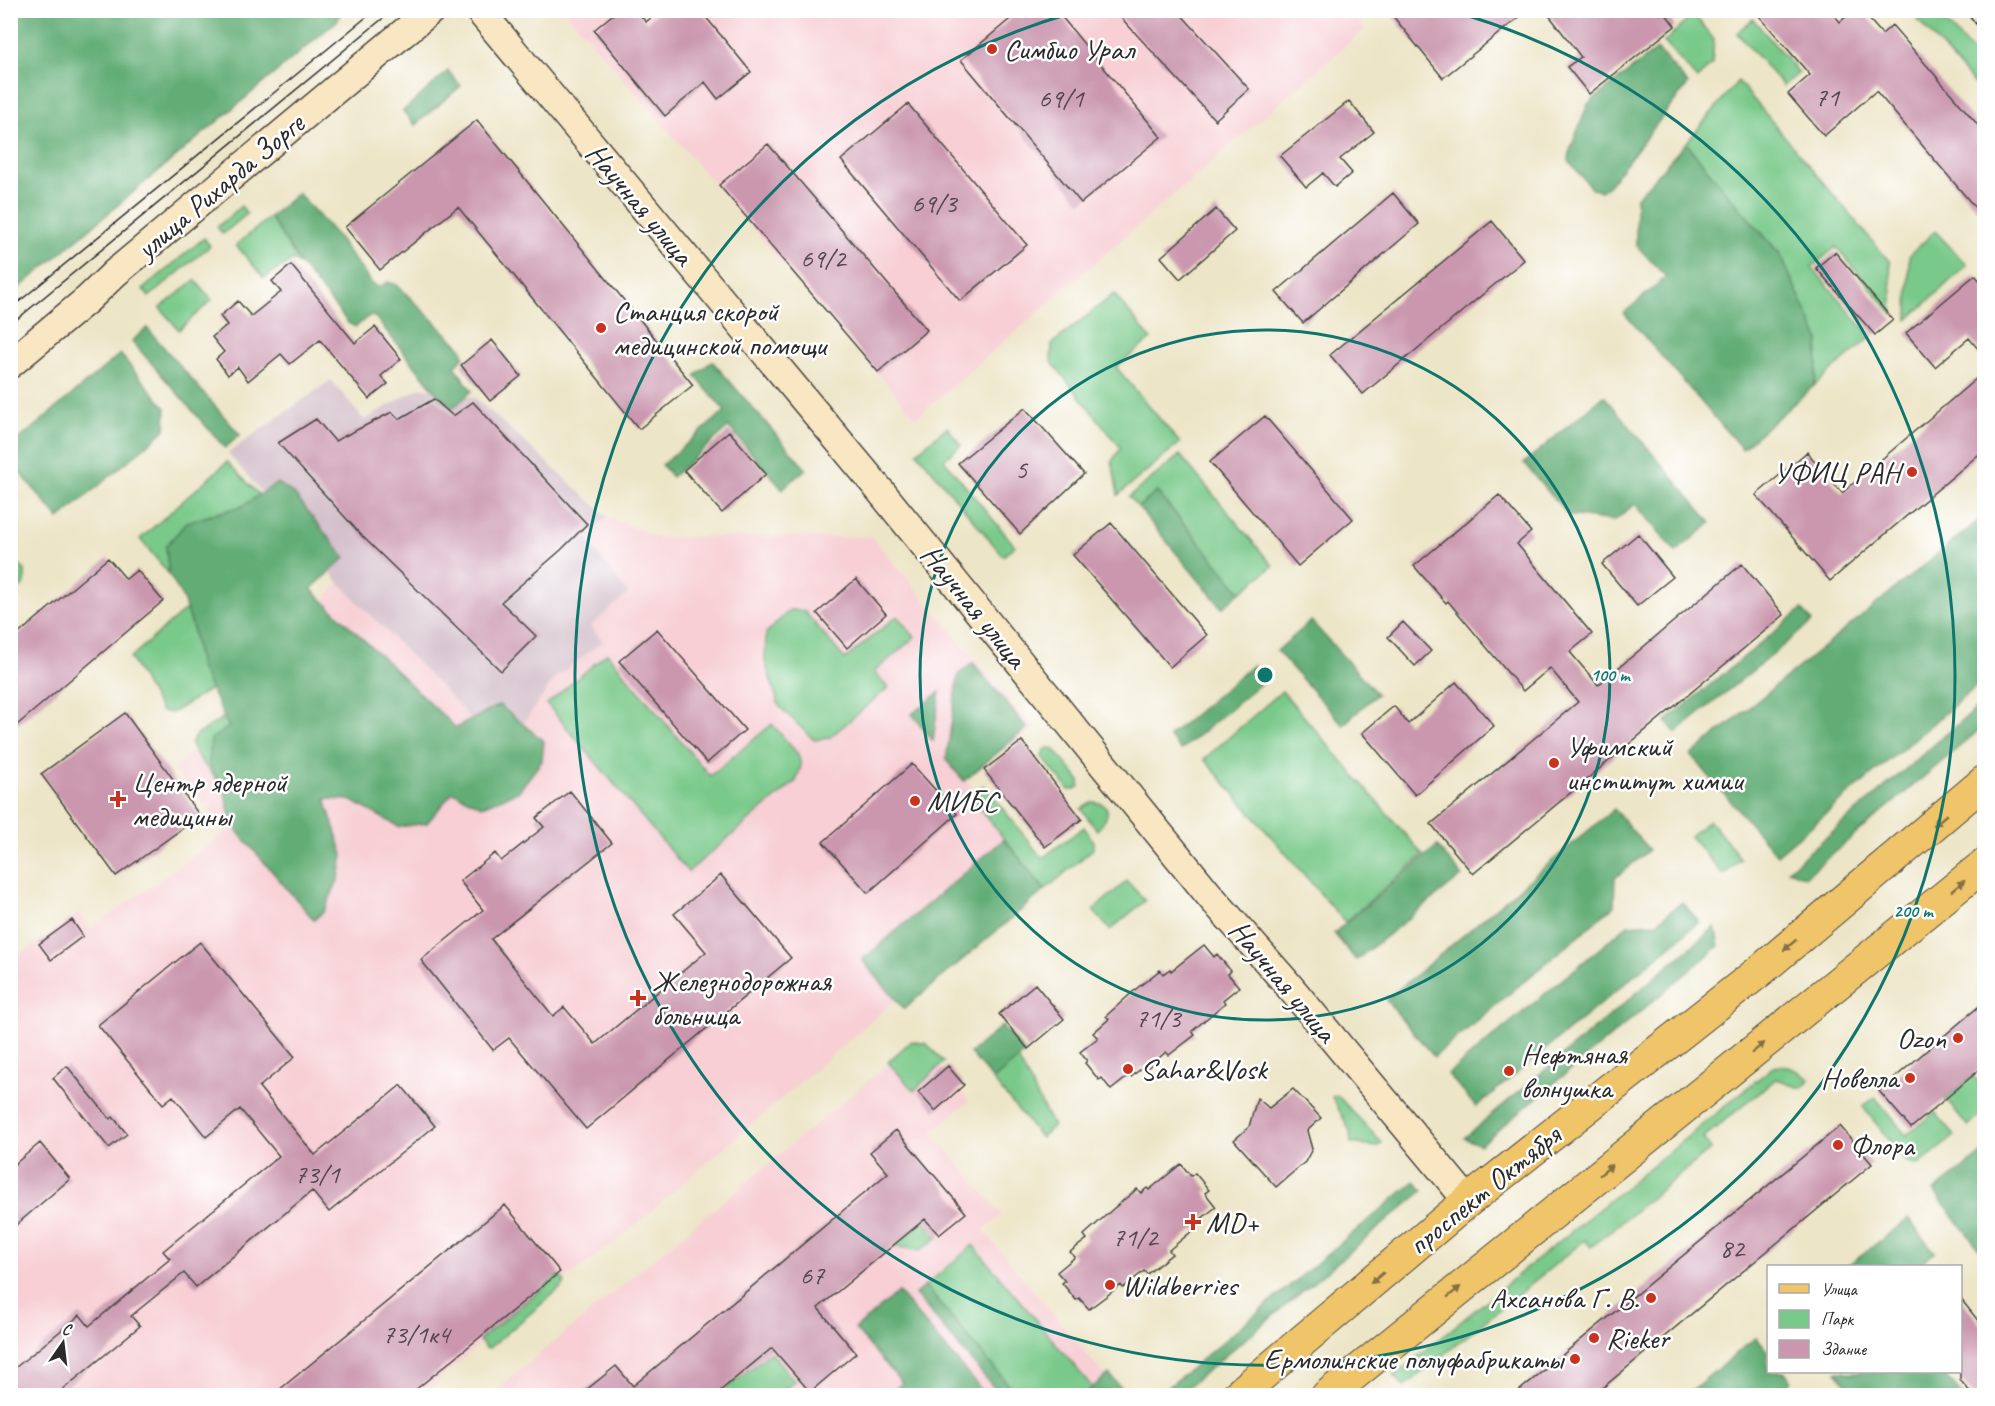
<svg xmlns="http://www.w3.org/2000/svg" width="1995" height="1406" font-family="Caveat,sans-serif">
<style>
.built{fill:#f7cfd4}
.industrial{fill:#d2bdc8}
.green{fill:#79c98a;stroke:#527a5a;stroke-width:1.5}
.forest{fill:#62ad76;stroke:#466c50;stroke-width:1.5}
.building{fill:#ca97ae}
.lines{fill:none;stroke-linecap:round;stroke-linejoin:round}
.secondary-casing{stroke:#484742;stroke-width:31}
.primary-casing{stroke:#484742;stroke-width:34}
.secondary{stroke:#f9e7c3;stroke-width:28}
.primary{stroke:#f0c469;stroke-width:32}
.tram{stroke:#2b2b2b;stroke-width:1.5}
.oneway{fill:#847047}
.ring{fill:none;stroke:#0f766e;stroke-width:3}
.poi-dot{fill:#c8321e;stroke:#fff;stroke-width:2}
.labels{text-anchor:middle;stroke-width:5;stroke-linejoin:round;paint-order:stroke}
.number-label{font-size:27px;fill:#53464c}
.poi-label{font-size:30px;fill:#2b2b2b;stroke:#fff;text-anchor:start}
.street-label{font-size:30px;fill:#2b2b2b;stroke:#fff}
.centre{fill:#0f766e;stroke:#fff;stroke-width:3}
.ring-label{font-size:18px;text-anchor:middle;font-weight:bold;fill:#0f766e;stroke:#fff;stroke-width:5;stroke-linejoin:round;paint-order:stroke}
</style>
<rect width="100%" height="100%" fill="#fff"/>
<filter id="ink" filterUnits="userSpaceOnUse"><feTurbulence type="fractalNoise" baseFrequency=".0167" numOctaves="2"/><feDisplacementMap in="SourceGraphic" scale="12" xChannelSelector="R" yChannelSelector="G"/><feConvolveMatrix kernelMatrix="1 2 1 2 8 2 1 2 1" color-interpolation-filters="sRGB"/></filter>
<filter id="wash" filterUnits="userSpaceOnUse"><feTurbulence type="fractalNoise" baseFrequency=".008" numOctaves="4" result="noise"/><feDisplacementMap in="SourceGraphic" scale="24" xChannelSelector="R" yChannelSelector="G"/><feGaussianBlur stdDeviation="1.35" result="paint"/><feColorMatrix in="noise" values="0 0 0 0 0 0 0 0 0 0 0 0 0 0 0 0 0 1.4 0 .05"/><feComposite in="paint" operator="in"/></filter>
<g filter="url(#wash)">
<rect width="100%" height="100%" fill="#ede5c7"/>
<!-- built -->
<path class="built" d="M1349 10 1365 29 916 418 565 11Z
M608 517 656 537H872L1034 729 964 777 1042 873 619 1239 477 1346 422 1395 11 1396V961L79 913 91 929 228 831 174 770 339 583 452 698 501 755 555 678 602 641 591 626 628 594 584 535Z
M911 1045 922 1046 969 1101 932 1132 1002 1215 983 1230 1121 1395 489 1396Z"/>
<!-- industrial -->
<path class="industrial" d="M331 380 364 420 421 387 475 398 608 517 584 535 628 594 591 626 603 641 555 678 501 756 452 698 339 583 228 453Z"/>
<!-- green -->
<path class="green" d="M1910 11H1936L1984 65V95Z
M1694 14 1714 40 1712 64 1697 79 1664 42Z
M1753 19 1799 73 1783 86 1737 33Z
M1738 81 1890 262 1893 314 1836 247 1812 267 1871 337 1815 385 1819 340 1780 254 1729 196 1686 143Z
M241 206 247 214 223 234 217 227Z
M270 217 301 265 293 260 264 278 236 245Z
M1935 231 1967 265 1908 320 1909 256Z
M204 238 210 246 149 297 143 289Z
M195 280 212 300 179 330 160 308Z
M1114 294 1151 339 1116 367 1180 443 1118 495 1112 461 1121 448 1051 361 1052 344Z
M947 427 961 445 944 460 1015 546 1003 556 917 452Z
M1180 455 1273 566 1241 592 1157 492 1138 507 1129 497Z
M227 462 259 495 243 506 221 512 166 546 169 574 140 539Z
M11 558 25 570V584L11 596Z
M186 609 192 625 200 667 211 689 172 713 161 711 130 658Z
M790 610 804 611 845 659 897 616 915 637 874 672 888 688 829 738 814 740 779 706 765 661 766 633Z
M607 653 710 776 772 724 798 754 801 766 796 781 688 872 547 704Z
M1282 691 1423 855 1345 922 1204 759Z
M224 717 229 728 209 764 224 789 195 753 191 744 195 736Z
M1048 748 1054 749 1080 781 1079 787 1074 790H1069L1042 757 1043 752Z
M984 785 1042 858 1084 827 1093 841V849L1045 890 970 796Z
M1092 802C1115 803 1108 819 1097 830L1081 809Z
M1709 820 1741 859 1723 875 1690 836Z
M1127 881 1145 901 1110 930 1093 910Z
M911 1041 927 1044 944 1062 914 1091 888 1062Z
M1018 1059 1053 1126 1041 1138 993 1080Z
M1781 1066C1792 1067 1800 1071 1809 1079L1808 1082 1802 1088C1794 1087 1785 1081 1776 1079L1703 1138 1711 1149 1591 1247 1585 1240 1404 1387 1394 1376 1773 1067Z
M1973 1076 1984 1088V1113L1968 1126 1945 1099Z
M1337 1095 1382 1143 1377 1147 1351 1143 1350 1131 1332 1097Z
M1875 1097 1906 1135 1935 1112 1955 1136 1918 1165 1906 1161 1863 1107Z
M924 1221 938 1237 920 1251 895 1246Z
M973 1245 1093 1388 1083 1395H1017L925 1286Z
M559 1275 565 1282 563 1286 489 1348H486L479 1340Z
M771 1352 795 1381 777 1395H718Z"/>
<!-- forest -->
<path class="forest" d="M11 10H341V11L338 20 11 295Z
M1657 49 1688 84 1609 185 1601 191 1592 189 1569 161 1570 150 1588 104Z
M448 71 461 86 415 125 403 111Z
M1686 143 1729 196 1780 254 1819 340 1815 385 1742 449 1624 313 1666 277 1636 245V198Z
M298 193 336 235 372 284 379 287 388 282 397 285 461 348 464 356 455 367 472 391 453 408 439 396 375 317 369 316 356 327 349 324 301 265 270 217Z
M147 328 240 435 225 448 132 341Z
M120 354 166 408 165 430 59 519 11 462V446Z
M712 361 806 469 782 489 729 427 672 477 662 465 725 411 695 376Z
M1604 396 1711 523 1676 552 1635 504 1614 521 1568 515 1524 463Z
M277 483 293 493 345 558 311 589 456 728 499 705 544 741 542 761 518 792 482 806 453 792 427 823 399 827 350 800 325 799 343 855 339 878 324 911 314 920 232 825 224 789 209 764 211 739 229 727 200 667 192 625 183 599 169 574 166 546 187 522 243 506Z
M1157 492 1241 592 1222 608 1138 507Z
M1984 516V680L1777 855 1691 755Z
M1802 609 1812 622 1676 733 1666 721Z
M1311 621 1377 694 1343 725 1277 651Z
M973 663 1027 728 964 781 946 760 958 675Z
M1253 665 1265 680 1181 750 1169 736Z
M940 692 933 741 912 714Z
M1984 702V726L1805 877 1788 870Z
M1614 809 1649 850 1615 878 1614 906 1434 1057 1386 1000Z
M1004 839 1045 890 904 1009 862 960Z
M1437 846 1462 876 1356 960 1334 933Z
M1682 902 1699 922 1476 1107 1448 1074 1628 925 1656 923Z
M1715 927 1719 946 1480 1145 1464 1138Z
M1002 1026 1025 1053 993 1080 970 1053Z
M1984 1152V1255L1934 1191Z
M1415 1181 1423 1191 1178 1395H1159Z
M1908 1219 1935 1252 1917 1266H1848Z
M925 1286 1017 1395H1000L915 1294Z
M898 1292 986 1395H888L902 1383 855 1329Z
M1756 1337 1768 1352V1372H1785L1792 1381 1775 1395H1686Z
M1836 1372H1943L1962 1395H1855Z
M1109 1374 1123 1390 1117 1395H1083Z"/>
<g id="blocks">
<!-- building -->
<path class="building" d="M618 10H636L646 22 660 10H700L751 72 718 99 705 82 665 116 594 30Z
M1021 10H1056L1161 137 1081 203 961 60Z
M1114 10H1177L1249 89 1215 120Z
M1388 10H1528L1443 78Z
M1545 10H1663L1675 26 1589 94 1567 67 1581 57Z
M1754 10H1830L1840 22 1853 10H1861L1882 34 1892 25 1984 132V218L1876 91 1824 136 1788 94 1810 75Z
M1349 101 1374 132 1340 159 1352 173 1335 187 1323 173 1306 187 1280 156Z
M908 104 1027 245 960 301 841 160Z
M477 120 693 385 639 429 458 207 380 270 345 227Z
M768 144 927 330 878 372 719 185Z
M1393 193 1419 224 1303 323 1276 292Z
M1216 209 1235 231 1180 279 1161 257Z
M1492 221 1524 260 1363 394 1330 355Z
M1835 252 1893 320 1875 335 1816 268Z
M291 265 355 343 375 327 401 359 381 376 388 384 369 399 320 340 290 364 281 354 248 381 238 367 228 375 216 359 224 352 212 337 227 325 220 316 238 301 251 316 281 292 272 281Z
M1975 275 1984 286V356L1969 338 1935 367 1906 333Z
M492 340 521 376 490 401 461 365Z
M1984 372V450L1830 581 1756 495 1807 452 1842 493Z
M434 399 453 416 473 402 587 524 561 550 501 602 536 636 501 671 363 537 278 443 316 419 335 441 392 412 399 419Z
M1025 408 1084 474 1020 534 958 463Z
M1265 416 1353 519 1298 566 1210 462Z
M729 431 766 474 722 513 684 470Z
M1499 495 1531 532 1517 544 1592 634 1570 652 1598 685 1742 564 1784 615 1473 874 1431 824 1578 702 1550 668 1523 691 1448 601 1446 603 1414 566Z
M1111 523 1207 635 1170 667 1073 555Z
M1638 534 1673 577 1637 606 1602 564Z
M108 558 126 579 137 570 163 601 10 731V641Z
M856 579 886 614 847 648 817 613Z
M1403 622 1431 651 1415 666 1388 637Z
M657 629 745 730 707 763 619 661Z
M1456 682 1494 726 1415 795 1362 733 1394 706 1408 724Z
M125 713 200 816 116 876 41 774Z
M1022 741 1082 819 1045 847 984 770Z
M912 764 957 814 868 893 823 842Z
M570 791 612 843 491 939 553 1016 564 1007 595 1044 706 952 674 914 721 875 791 958 586 1129 509 1038 493 1050 421 960 483 910 460 881 495 853 501 861 544 827 536 818Z
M72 920 83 936 51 960 39 944Z
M200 942 295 1057 259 1087 315 1155 401 1085 435 1126 329 1212 312 1191 196 1287 184 1273 131 1316 140 1326 56 1395H10V1372L80 1315 89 1326 170 1259 163 1251 279 1156 240 1109 206 1137 173 1096 163 1104 98 1025Z
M1204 945 1214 957 1217 954 1231 971 1228 974 1239 987 1223 1000 1225 1003 1192 1031 1195 1035 1169 1055 1166 1052 1146 1069 1144 1066 1131 1077 1130 1075 1111 1090 1102 1078 1099 1080 1085 1063 1087 1061 1080 1052 1098 1038 1093 1033 1109 1019 1106 1016 1136 989 1160 970 1163 974 1170 969 1171 971Z
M1035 984 1064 1019 1028 1049 999 1014Z
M1984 1002V1066L1911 1128 1879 1091Z
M67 1066 110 1119 113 1117 127 1134 109 1148 53 1078Z
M948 1066 964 1085 935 1111 918 1092Z
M1293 1089 1321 1118 1307 1131 1312 1149 1305 1162 1276 1187 1234 1140 1249 1127 1257 1098 1269 1108Z
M1840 1126 1872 1164 1594 1395H1514Z
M896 1130 966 1213 939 1235 925 1219 818 1308 856 1353 810 1392 772 1348 715 1395H580L616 1366 633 1386 888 1173 870 1152Z
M40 1143 70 1179 10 1230V1168Z
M1181 1164 1191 1176 1195 1173 1209 1190 1205 1193 1216 1207 1201 1219 1203 1222 1169 1250 1172 1254 1147 1274 1144 1271 1123 1288 1121 1285 1089 1309 1079 1298 1076 1300 1062 1283 1065 1281 1057 1272 1075 1257 1070 1252 1087 1239 1084 1235 1113 1209 1137 1189 1141 1193 1147 1188 1149 1190Z
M505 1205 560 1272 409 1395H273Z
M1960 1298 1984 1328V1395H1973L1960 1380Z"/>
</g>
</g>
<g filter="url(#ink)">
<use href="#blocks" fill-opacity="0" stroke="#484742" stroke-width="1.5"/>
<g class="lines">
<defs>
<path id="secondary" d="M479 10 869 477 1210 896 1284 980 1468 1201
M10 364 88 299 115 273 431 10"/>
<path id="primary" d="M1237 1396 1468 1201 1761 970 1984 782
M1327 1396 1984 865"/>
</defs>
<!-- secondary casing -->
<use href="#secondary" class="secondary-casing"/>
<!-- primary casing -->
<use href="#primary" class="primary-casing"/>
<!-- secondary -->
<use href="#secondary" class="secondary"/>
<!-- primary -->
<use href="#primary" class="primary"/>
<!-- tram -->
<path class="tram" d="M1965 10 1984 34
M1983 10 1984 13
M10 309 375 10
M10 325 393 10"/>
</g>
<!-- one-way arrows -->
<defs><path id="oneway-solid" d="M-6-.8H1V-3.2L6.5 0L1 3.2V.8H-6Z" transform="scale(1.5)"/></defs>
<g class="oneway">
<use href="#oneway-solid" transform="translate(1940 820) rotate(140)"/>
<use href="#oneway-solid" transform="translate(1958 886) rotate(-39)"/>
<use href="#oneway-solid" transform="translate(1790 945) rotate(140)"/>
<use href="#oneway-solid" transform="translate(1758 1048) rotate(-39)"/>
<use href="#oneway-solid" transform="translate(1606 1170) rotate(-39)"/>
<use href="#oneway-solid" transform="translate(1377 1278) rotate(140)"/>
<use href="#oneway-solid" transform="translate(1454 1292) rotate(-39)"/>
</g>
</g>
<!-- distance rings -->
<g class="ring">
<circle cx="1265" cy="675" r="345"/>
<path d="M1455 12A690 690 0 1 1 1075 12"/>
</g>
<!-- markers -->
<g class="poi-dot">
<circle cx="992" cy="49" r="6"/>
<circle cx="601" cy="328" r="6"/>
<circle cx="1912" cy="472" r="6"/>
<circle cx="1554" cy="763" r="6"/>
<path d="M115 790h6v6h6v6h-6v6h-6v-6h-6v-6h6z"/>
<circle cx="915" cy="801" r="6"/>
<path d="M635 989h6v6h6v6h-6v6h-6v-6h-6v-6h6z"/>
<circle cx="1958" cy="1038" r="6"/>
<circle cx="1128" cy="1069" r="6"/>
<circle cx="1509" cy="1071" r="6"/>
<circle cx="1910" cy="1078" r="6"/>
<circle cx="1838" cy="1145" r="6"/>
<path d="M1190 1213h6v6h6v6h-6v6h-6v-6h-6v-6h6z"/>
<circle cx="1110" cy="1285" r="6"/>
<circle cx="1651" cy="1298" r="6"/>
<circle cx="1594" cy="1338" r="6"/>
<circle cx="1575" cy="1359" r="6"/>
</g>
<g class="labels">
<!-- number labels -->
<g class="number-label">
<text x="1827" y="106">71</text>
<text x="1061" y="107">69/1</text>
<text x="934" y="212">69/3</text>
<text x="823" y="267">69/2</text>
<text x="1021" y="478">5</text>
<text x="1158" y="1027">71/3</text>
<text x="317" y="1183">73/1</text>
<text x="1135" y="1246">71/2</text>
<text x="1732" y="1257">82</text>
<text x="812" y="1284">67</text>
<text x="416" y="1343">73/1к4</text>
</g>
<!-- poi labels -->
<g class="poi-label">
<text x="1004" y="59">Симбио Урал</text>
<text x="613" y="321">Станция скорой<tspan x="613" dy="34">медицинской помощи</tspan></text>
<text x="1900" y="482" text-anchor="end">УФИЦ РАН</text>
<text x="1566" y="756">Уфимский<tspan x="1566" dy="34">институт химии</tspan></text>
<text x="132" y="792">Центр ядерной<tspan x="132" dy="34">медицины</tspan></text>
<text x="927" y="811">МИБС</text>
<text x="652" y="991">Железнодорожная<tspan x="652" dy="34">больница</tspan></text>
<text x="1946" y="1048" text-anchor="end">Ozon</text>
<text x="1521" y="1064">Нефтяная<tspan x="1521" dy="34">волнушка</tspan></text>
<text x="1140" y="1079">Sahar&amp;Vosk</text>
<text x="1898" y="1088" text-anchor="end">Новелла</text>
<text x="1850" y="1155">Флора</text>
<text x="1206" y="1232">MD+</text>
<text x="1122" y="1295">Wildberries</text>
<text x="1639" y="1308" text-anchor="end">Ахсанова Г. В.</text>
<text x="1606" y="1348">Rieker</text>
<text x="1563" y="1369" text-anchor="end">Ермолинские полуфабрикаты</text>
</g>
<!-- street labels -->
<g class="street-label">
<text transform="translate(220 186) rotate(-40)" y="10">улица Рихарда Зорге</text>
<text transform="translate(640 204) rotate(50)" y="10">Научная улица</text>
<text transform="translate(974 606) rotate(51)" y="10">Научная улица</text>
<text transform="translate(1283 981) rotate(50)" y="10">Научная улица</text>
<text transform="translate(1484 1190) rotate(-39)" y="10">проспект Октября</text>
</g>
</g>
<circle cx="1265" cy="675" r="9" class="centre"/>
<g class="ring-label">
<text x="1610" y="681">100 m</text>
<text x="1913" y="917">200 m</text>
</g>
<!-- margin -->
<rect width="1995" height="1406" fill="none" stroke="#fff" stroke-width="36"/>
<!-- legend -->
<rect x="1767" y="1265" width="195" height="108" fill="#ffffff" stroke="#aaaaaa" stroke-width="1.5"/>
<rect x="1779" y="1284" width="30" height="9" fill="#f0c469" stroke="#aaaaaa" stroke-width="1.5"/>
<text x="1821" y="1295" font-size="18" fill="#2b2b2b">Улица</text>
<rect x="1779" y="1310" width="30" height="18" fill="#79c98a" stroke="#aaaaaa" stroke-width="1.5"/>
<text x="1821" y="1325" font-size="18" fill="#2b2b2b">Парк</text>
<rect x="1779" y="1340" width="30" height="18" fill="#ca97ae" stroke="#aaaaaa" stroke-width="1.5"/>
<text x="1821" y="1355" font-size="18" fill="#2b2b2b">Здание</text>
<!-- north arrow -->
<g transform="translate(63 1343) rotate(14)" stroke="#ffffff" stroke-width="4.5" paint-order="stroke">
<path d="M0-4.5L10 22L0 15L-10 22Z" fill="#2b2b2b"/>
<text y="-9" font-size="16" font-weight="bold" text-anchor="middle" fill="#2b2b2b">С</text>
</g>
</svg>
